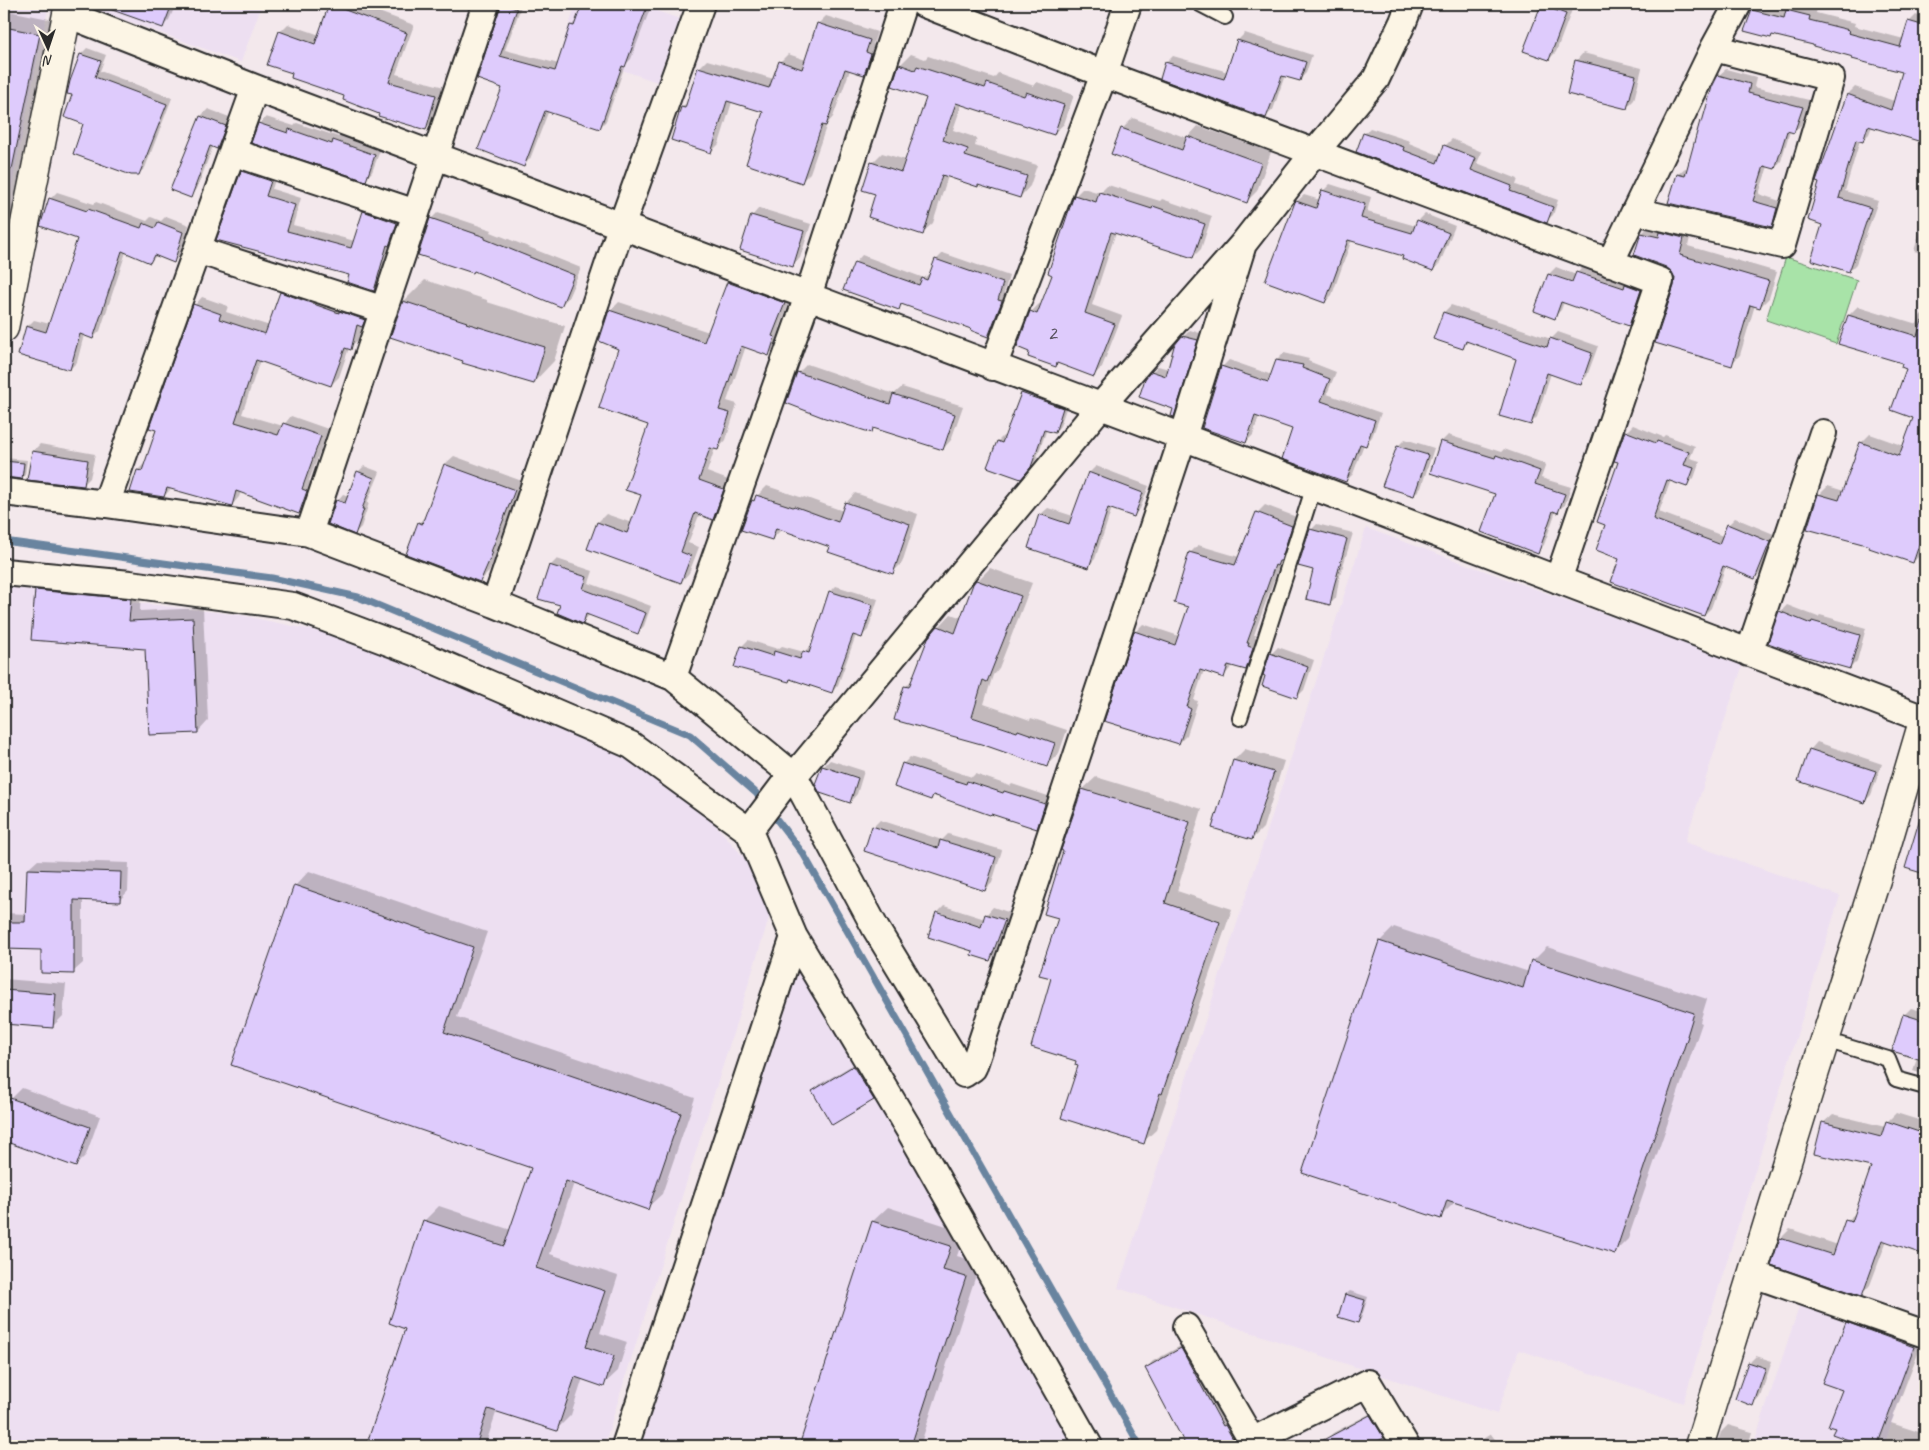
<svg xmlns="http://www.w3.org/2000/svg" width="1929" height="1450" font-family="Caveat,sans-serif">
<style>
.built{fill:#eddff1}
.green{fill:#a8e3a8;stroke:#6a876a}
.shadow{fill:#0003}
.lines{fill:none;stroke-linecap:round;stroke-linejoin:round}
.stream{stroke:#69849f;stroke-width:7}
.building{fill:#decbfc;stroke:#2b2b2b}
.service-casing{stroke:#2b2b2b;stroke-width:18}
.minor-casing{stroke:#2b2b2b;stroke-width:30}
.tertiary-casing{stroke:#2b2b2b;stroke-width:31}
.service{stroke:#fcf5e5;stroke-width:14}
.minor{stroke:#fcf5e5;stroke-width:26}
.tertiary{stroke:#fcf5e5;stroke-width:28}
.labels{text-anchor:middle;stroke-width:4;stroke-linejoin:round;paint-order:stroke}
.number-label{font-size:21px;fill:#58535f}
</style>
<rect width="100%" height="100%" fill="#f3e8ec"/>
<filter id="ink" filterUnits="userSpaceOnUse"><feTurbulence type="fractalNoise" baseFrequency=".02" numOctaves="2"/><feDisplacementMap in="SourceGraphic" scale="10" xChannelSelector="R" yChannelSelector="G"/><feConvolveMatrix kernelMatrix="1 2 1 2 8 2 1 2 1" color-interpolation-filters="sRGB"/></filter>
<g filter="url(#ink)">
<!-- built -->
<path class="built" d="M4 4H49L4 224Z
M87 4H262L241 62 87 6Z
M576 4H636L680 19 657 82 561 49Z
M1366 528 1743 664 1685 842 1840 896 1683 1403 1519 1350 1497 1414 1118 1288Z
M4 587 240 615 336 635 627 755 699 806 761 877 770 915 604 1446H4Z
M799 960 1078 1446H641Z
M1800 1304 1918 1343 1884 1446H1753Z"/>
<!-- green -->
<path class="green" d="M1786 257 1857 280 1836 344 1766 320Z"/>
<!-- shadow -->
<path class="shadow" d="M112 4H176L169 20 162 27 110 8Z
M332 4H357L414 25 396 74 444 87 434 120 426 128 381 113 346 95 294 73 280 32 288 24 320 35Z
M502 4H522L505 50 559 64 571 26 577 20 583 4H652L631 59 625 65 606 121 599 128 549 110 530 159 523 165 503 87 478 79Z
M662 4H682L677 9Z
M1293 4H1307L1301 10Z
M1543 4H1564L1573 7 1556 52 1549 59 1542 5Z
M1759 4 1787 10 1794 4 1817 9 1816 13 1855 23 1854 26 1904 39 1909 22 1916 15 1925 18V141L1872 126 1869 134 1862 141 1860 140 1845 191 1878 201 1856 264 1849 271 1823 224 1821 182 1818 181 1848 94 1855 87 1894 101 1904 71 1815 44 1773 34 1771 36 1753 10Z
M4 10 54 20 4 265Z
M826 16 877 32 873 44 878 46 872 66 864 74 850 70 833 117 827 124 810 173 802 181 765 111 732 102 719 144 711 152 682 107 689 101 699 68 707 60 774 79 780 62 788 54 806 60 818 24Z
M1245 33 1312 55 1306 73 1299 80 1285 75 1273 110 1265 117 1166 63 1173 56 1228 72 1238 40Z
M87 48 106 55 100 71 172 98 145 168 138 174 85 123 73 95 81 54Z
M1583 53 1642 68 1634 100 1627 107 1576 61Z
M911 54 925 59 928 56 994 78 998 73 1034 86 1037 82 1074 95 1064 124 1053 134 962 104 953 130 977 138 975 146 1037 165 1030 186 1020 197 979 184 977 186 948 176 933 223 922 233 877 193 872 163 882 153 906 160 927 97 900 65Z
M1726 69 1756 77 1754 87 1809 100 1801 125 1794 132 1790 131 1781 161 1775 168 1768 166 1759 194 1783 202 1778 219 1771 226 1670 202 1678 174 1685 168 1688 169 1701 122 1704 118 1719 75Z
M208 109 232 118 224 140 217 147 213 146 197 189 190 196 171 189 201 116Z
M266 117 294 126 297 123 339 137 342 134 381 148 372 172 365 179 259 124Z
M1133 118 1187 138 1198 126 1271 152 1257 191 1247 201 1122 129Z
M1370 128 1410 141 1409 143 1441 156 1445 146 1452 139 1482 152 1477 163 1518 179 1516 185 1558 200 1553 215 1546 221 1364 134Z
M249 165 277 174 272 189 301 198 293 225 355 241 365 212 371 205 403 216 396 237 392 242 380 283 373 289 351 274 218 240 242 172Z
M1330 184 1371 197 1367 212 1416 226 1418 221 1425 214 1455 226 1440 263 1433 270 1405 255 1352 239 1332 295 1325 302 1267 280 1297 201 1304 195 1320 200 1323 191Z
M1108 185 1160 201 1162 199 1212 216 1201 249 1193 257 1116 232 1092 305 1122 316 1102 367 1094 375 1059 362 1056 365 1031 312 1039 304 1042 305 1054 274 1075 196 1083 188 1100 193Z
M57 192 94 204 96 202 147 221 151 217 161 221 166 216 189 225 181 254 174 261 157 255 150 262 126 252 100 331 93 338 84 335 77 362 70 369 27 327 34 320 50 324 78 238 50 199Z
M759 208 811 224 800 258 793 265 752 216Z
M438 212 492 230 491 232 581 268 568 298 561 305 431 219Z
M1925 213V254L1914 251Z
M1651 224 1692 229 1688 246 1777 272 1769 298 1760 307 1755 305 1740 355 1731 364 1675 286 1676 278 1673 271 1666 266 1635 254 1642 233Z
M943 253 1009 276 1004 293 1008 294 995 328 988 335 904 303 899 308 855 263 862 255 924 278 931 272 936 260Z
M1584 265 1647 283 1636 317 1628 324 1564 302 1561 310 1554 317 1549 274 1556 267 1576 275Z
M737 274 792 295 780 328 783 329 777 346 769 354 746 346 727 401 737 404 726 440 718 449 715 448 707 472 731 481 721 510 713 518 700 513 688 543 699 547 689 573 681 582 598 522 606 514 632 523 642 494 649 424 619 349 610 311 619 302 709 332 728 283Z
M425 280 487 300V302L565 326 554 361 533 383 464 360 404 301Z
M288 285 369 318 362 326 358 340 349 348 339 377 331 385 260 360 242 414 283 426 291 416 328 429 309 481 314 483 307 505 299 513 241 492 239 497 232 505 172 488 164 496 138 470 146 462 195 305 202 297 228 306 226 312 270 326 281 293Z
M1451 305 1551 339 1558 332 1598 346 1587 376 1580 383 1551 373 1537 417 1530 424 1517 358 1469 341 1462 348 1444 312Z
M1858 306 1917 324 1920 316 1925 311V542L1922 553 1913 562 1871 545 1819 495 1828 486 1844 491 1861 443 1870 434 1904 446 1915 417 1907 368 1904 363 1840 344 1849 315Z
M1190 330 1203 334 1179 409 1173 415 1175 408 1152 372 1158 366 1169 369 1183 337Z
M1284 353 1309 359 1308 361 1336 372 1327 394 1381 413 1372 437 1365 444H1364L1353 474 1346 481 1294 429 1259 416 1253 435 1246 442 1222 367 1229 360 1272 375 1277 360Z
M807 364 894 394 902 387 963 406 951 440 943 449 876 427 871 431 798 373Z
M1028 388 1068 403 1060 426 1055 432 1047 429 1036 460 1026 472 989 466 998 441 1003 436 1006 437 1022 393Z
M1633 425 1663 437 1665 435 1695 446 1690 458 1700 461 1694 478 1687 485 1671 480 1659 512 1723 536 1728 525 1735 518 1776 535 1762 571 1755 578 1726 566 1711 608 1704 615 1621 558 1606 524 1626 432Z
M1448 435 1501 452 1504 449 1546 464 1541 478 1571 487 1565 505 1556 511 1544 545 1537 552 1497 493 1441 442Z
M1405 439 1434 448 1421 488 1414 495 1398 446Z
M40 444 95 454 90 478 83 485 33 451Z
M454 456 522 481 499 543 501 544 489 572 480 581 419 523 426 515 445 464Z
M4 458 27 460 25 475 22 478 4 476Z
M364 466 380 472 367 503H369L361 527 355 533 337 501 343 494 349 496 358 472Z
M1096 466 1149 486 1140 509 1133 516 1112 508 1095 559 1088 566 1040 515 1048 508 1073 516 1089 473Z
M767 486 803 498 804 497 843 511 846 503 855 493 918 514 902 563 893 572 831 546 782 529 772 539 743 529 753 500Z
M1265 505 1299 518 1288 552 1281 560 1254 635H1256L1255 638 1260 640 1254 661 1246 669 1233 665 1224 676 1204 670 1194 700 1198 701 1187 735 1179 743 1135 632 1143 624 1179 636 1189 606 1190 553 1198 545 1239 557 1257 513Z
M1317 524 1353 533 1339 579 1336 598 1330 604 1315 570 1311 530Z
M557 559 593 571 589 583 651 606 644 626 637 633 590 614 583 622 562 605 550 566Z
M990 568 1032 583 999 668 993 675 984 704 1030 720 1031 718 1067 730 1059 753 1046 766 905 687 914 678 939 627 951 614 962 618 977 581Z
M47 580 141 589 140 611 203 608 208 721 198 732 146 648 36 591Z
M836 586 878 599 868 630 862 636 856 635 838 685 832 692 792 678 789 681 742 646 748 640 778 649 782 646 804 652 811 645 812 646 830 592Z
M1787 605 1818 617 1820 615 1866 628 1857 661 1850 668 1780 612Z
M1278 647 1314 660 1304 690 1297 697 1271 654Z
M1817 742 1882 764 1871 795 1864 802 1810 750Z
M1245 749 1284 761 1263 828 1252 839 1213 827 1234 760Z
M910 757 972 777 975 774 1010 786 1012 784 1051 797 1043 820 1036 827 935 795 931 798 903 764Z
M830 760 864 771 857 794 850 802 823 767Z
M1096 777 1202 809 1177 891 1232 909 1156 1130 1143 1142 1079 1065 1052 978 1060 918 1065 850 1063 849 1083 789Z
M880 820 942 840 948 834 1002 850 992 883 985 890 873 827Z
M38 860 129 863 128 891 119 901 83 899V963L73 972 42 949 4 948V913L27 914 28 869Z
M309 871 487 932 457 1017 695 1098 662 1194 647 1208 574 1183 550 1254 618 1276 600 1333 627 1342 618 1371 603 1385 583 1378 571 1415 556 1430 497 1410 485 1446H367L407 1328 390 1323 425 1220 439 1206 511 1230 532 1167 295 886Z
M944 906 985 919 986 915 993 907 1011 913 997 953 990 960 974 951 937 913Z
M1394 927 1529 972 1533 961 1547 947 1707 999 1700 1022 1702 1023 1628 1239 1614 1253 1455 1202 1440 1217 1304 1172 1380 941Z
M4 979 66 984 63 1016 52 1027 4 1023Z
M1911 1008 1925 1012V1075L1913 1071 1917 1057 1904 1015Z
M861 1060 880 1092 873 1099 813 1091 820 1084Z
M22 1088 100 1116 86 1155 75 1166 4 1140V1118L11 1099Z
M1896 1113 1925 1122V1254L1887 1240 1870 1285 1861 1295 1781 1238 1790 1229 1838 1245 1846 1221 1857 1212 1872 1166 1823 1123 1833 1114 1885 1127 1887 1122Z
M888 1207 965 1232 957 1256 980 1263 920 1446H800L873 1221Z
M1350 1291 1368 1297 1361 1319 1358 1322 1340 1316 1346 1294Z
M1857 1312 1924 1337 1891 1423 1925 1434 1923 1446H1858L1859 1443 1843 1389 1847 1323Z
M1188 1342 1247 1446H1192L1146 1368 1153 1361Z
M1756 1356 1772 1361 1760 1397 1752 1404 1749 1363Z
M1377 1410 1390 1430 1383 1437 1365 1446H1329L1326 1440 1333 1433Z
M1728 1425 1752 1432 1748 1446H1716L1721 1432Z
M1491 1434 1500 1446H1471Z
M1066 1440 1084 1446H1060Z
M979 1442 992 1446H975Z"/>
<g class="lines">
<!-- stream -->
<path class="stream" d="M4 541 272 578 358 597 690 735 756 793 764 803
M771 812 804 855 1140 1446"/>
</g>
<!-- building -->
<path class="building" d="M102 4H172L163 28 101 6Z
M329 4 407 33 389 82 436 95 426 130 378 116 379 114 343 100 344 96 291 78 292 73 267 65 279 31 315 44Z
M501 4 517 9 500 56 555 71 570 25 574 26 582 4H648L625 67 622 66 600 129 545 111 524 167 478 149 502 88 477 79Z
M1541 5 1566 14 1549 60 1523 51Z
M1752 10 1784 18 1786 10 1810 16 1809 20 1849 30 1848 33 1900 47 1908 21 1925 26V143L1868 126 1863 142 1856 140 1839 198 1871 208 1849 272 1811 260 1822 225 1808 220 1819 183 1816 182 1847 94 1891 110 1902 72 1852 59 1853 57 1813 46V45L1772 35 1771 38 1744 31Z
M817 23 870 40 866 52 871 54 864 75 845 69 826 126 822 125 802 183 746 164 763 112 727 101 711 153 671 140 681 107 685 108 698 67 769 88 779 61 802 69Z
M4 27 40 34 12 169 4 168Z
M1237 40 1306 62 1300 81 1282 76 1266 118 1160 79 1165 62 1224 79Z
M80 54 101 61 95 77 167 104 139 175H131L73 154 83 124 64 117 72 95 67 94 70 81Z
M1575 60 1636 75 1627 109 1567 94Z
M899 64 915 70 917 66 985 88 987 83 1024 96 1026 92 1064 105 1054 135 956 103 943 140 968 149 965 156 1027 176 1020 198 978 185V187L942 175 923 235 868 217 875 194 862 190 871 162 901 172 926 98 892 86Z
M1718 75 1750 84 1748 93 1803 107 1794 133 1787 131 1775 169 1764 166 1753 201 1777 208 1772 227 1668 203 1677 174 1685 176 1700 121 1702 122 1712 87Z
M200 116 226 126 217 149 210 146 191 198 170 190Z
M258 123 288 133 289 129 332 144 333 140 375 155 366 181 251 143Z
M1121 128 1182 150 1187 136 1261 163 1247 203 1111 154Z
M1363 133 1404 147 1403 150 1437 163 1444 145 1476 158 1471 170 1512 186 1510 191 1553 207 1547 223 1356 152Z
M241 171 271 181 266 196 295 205 287 231 351 248 363 211 397 223 389 246 387 245 374 291 347 282 349 275 216 240Z
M1322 190 1365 204 1361 218 1412 233 1417 220 1449 233 1433 271 1402 259 1403 256 1348 240 1325 303 1265 281 1295 202 1296 201 1316 208Z
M1099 192 1152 209 1153 206 1205 224 1193 258 1111 232 1085 313 1115 324 1094 377 1057 363 1056 367 1028 357 1029 352 1017 347 1030 311 1037 314 1052 275 1048 273 1074 195 1096 202Z
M49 198 87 211 88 209 141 228 143 223 155 228 158 222 183 232 174 263 154 255 150 263 122 251 93 339 80 334 70 370 18 355 26 326 46 332 77 239 40 226Z
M751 215 804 231 793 267 740 250Z
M430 218 485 237V239L574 275 561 307 474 271 473 273 418 255Z
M1660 232 1684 238 1680 255 1769 281 1760 308 1750 305 1732 366 1655 343 1674 286 1675 278 1672 272 1666 267 1634 255 1641 233 1659 237Z
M935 259 1003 283 998 300 1002 301 988 337 970 330 971 329 901 304 899 310 843 290 854 262 919 285 922 278 927 280Z
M1576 272 1624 288 1625 284 1641 290 1629 326 1561 302 1555 319 1534 311 1548 274 1572 282Z
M727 282 785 303 772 336 775 337 769 356 741 346 719 410 730 413 718 450 710 448 699 480 724 489 713 520 695 513 681 552 691 556 681 583 587 549 597 522 627 533 641 495 625 490 648 425 599 408 618 349 599 341 609 310 704 342Z
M280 292 339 313V311L365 320 362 327 357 325 351 350 345 348 331 386 256 360 235 422 278 435 283 423 321 436 302 489 307 491 299 514 236 491 232 506 167 488 164 497 130 492 137 470 142 471 156 430 149 428 193 304 221 314 219 319 265 334Z
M403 301 467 322 466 323 545 347 534 384 462 363 463 361 390 337Z
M1443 312 1547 347 1550 338 1592 353 1581 385 1547 373 1531 425 1499 416 1516 359 1466 341 1463 349 1433 339Z
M1848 315 1917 336 1922 321 1925 322V527L1913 563 1869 548 1870 546 1807 529 1818 494 1839 500 1860 442 1899 456 1913 418 1891 410 1906 369 1901 367 1902 363 1838 344Z
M1182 336 1198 340 1174 417 1171 416 1173 409 1139 397 1145 379 1151 371 1166 376 1174 346Z
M1276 360 1303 365 1302 368 1330 379 1321 401 1375 420 1366 446 1360 444 1346 482 1282 459 1292 429 1255 416 1246 443 1202 428 1221 366 1268 382Z
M797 372 890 404 893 394 955 414 943 450 873 428 872 433 822 417 786 403Z
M1021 393 1063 408 1055 433 1044 430 1031 467 1021 479 987 467 997 441 1002 443Z
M1625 431 1656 443 1657 441 1689 452 1684 465 1694 468 1687 487 1667 480 1653 519 1719 544 1727 524 1770 542 1755 579 1723 566 1704 616 1611 582 1619 559 1596 550 1605 525 1597 522 1618 462 1614 461Z
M1440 441 1495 458 1496 455 1540 471 1535 484 1565 494 1558 513 1553 511 1538 554 1481 532 1495 494 1430 473Z
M1397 446 1428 455 1414 496 1382 486Z
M32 451 88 460 84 486 27 480Z
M4 461 24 463 22 479 4 477Z
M444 464 515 490 491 552H493L480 582 406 554 418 522 422 524Z
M357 471 374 478 362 509H364L355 535 328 524 336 500 345 503Z
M1088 472 1143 493 1134 517 1108 508 1089 568 1028 548 1039 514 1069 524Z
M756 495 793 507 794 506 838 522 845 502 910 524 893 574 828 552 830 547 776 528 772 540 741 530 752 500 754 501Z
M1256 512 1292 526 1281 561H1279L1277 566 1275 565 1247 643H1249L1248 646 1253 648 1246 670 1228 665 1224 678 1200 670 1187 707 1191 709 1179 744 1104 721 1134 631 1175 645 1188 607 1174 603 1189 552 1235 565Z
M1310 529 1347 539 1334 586 1330 605 1306 599 1313 570 1298 566Z
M549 565 587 577 583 589 646 613 638 634 586 614 583 624 557 613 560 605 538 599Z
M976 580 1021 596 987 682 983 680 972 717 1017 732 1018 730 1055 743 1047 767 981 744 894 720 904 686 909 687 928 638 938 626 955 633 973 584Z
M35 590 131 599 129 621 193 618 198 733 149 735 145 649 31 640Z
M829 591 873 605 862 638 853 635 832 693 790 679 789 682 734 667 741 646 773 656 774 651 800 659 803 651 809 653Z
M1779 611 1811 624 1812 621 1860 635 1850 669 1804 656 1768 643Z
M1270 653 1308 667 1297 698 1262 686 1265 676 1263 675Z
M1809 749 1876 771 1865 803 1798 781Z
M1233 760 1274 772 1252 840 1212 828Z
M902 763 966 784 967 781 1003 793 1004 791 1045 804 1037 829 991 814 990 815 933 795 931 800 894 787Z
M822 766 858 778 850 803 820 793 815 784Z
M1082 789 1190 822 1165 903 1220 922 1162 1094 1160 1093 1144 1144 1061 1118 1078 1066 1075 1065 1076 1061 1031 1047 1051 978 1039 975 1058 918 1044 914 1063 851 1061 850Z
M1920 818H1925V874L1905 868Z
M872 826 938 848 940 840 996 857 985 891 864 851Z
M27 869 121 872 120 902 74 900V974L41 973V950L4 949V922H25Z
M294 885 473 947 444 1032 681 1113 648 1210 566 1181 536 1268 605 1291 586 1347 614 1356 604 1387 575 1377 557 1431 488 1409 476 1446H366L405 1329 389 1323 423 1220 504 1246 531 1168 231 1065Z
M936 912 981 927 985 914 1005 920 990 961 971 955 972 951 928 937Z
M1379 941 1523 988 1531 960 1694 1013 1687 1036H1688L1615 1254 1447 1200 1441 1219 1302 1173Z
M4 990 56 994 53 1028 4 1024Z
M1903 1014 1925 1021V1061L1892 1051Z
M853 1066 874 1100 832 1125 812 1091Z
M10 1098 90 1127 76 1167 4 1141V1115Z
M1886 1121 1925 1134V1255L1882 1240 1862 1296 1771 1265 1780 1238 1833 1255 1845 1220 1852 1222 1871 1167 1814 1154 1822 1122 1881 1137Z
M872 1221 951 1246 943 1270 966 1277 911 1446H799Z
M1345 1294 1365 1300 1358 1323 1338 1317Z
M1846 1322 1914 1347 1877 1446H1865L1832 1434 1835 1428 1828 1426 1842 1390 1822 1383Z
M1181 1348 1223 1426 1225 1425 1237 1446H1186L1145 1368Z
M1748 1362 1766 1368 1753 1406 1735 1399Z
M1370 1415 1384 1438 1368 1446H1312Z"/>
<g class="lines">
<defs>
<path id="service" d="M1200 4 1225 17
M1240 718 1314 486
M1825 1040 1888 1059 1896 1079 1925 1087"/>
<path id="minor" d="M924 4 1104 74 1660 281 1558 580
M67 14 255 88 1183 437 1924 719
M232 152 416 213
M1635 211 1782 245 1831 78 1714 48
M197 250 384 310
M1610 263 1714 48 1738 4
M993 367 1104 74 1128 4
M4 492 106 504 309 533 495 604 673 677 794 776 876 929 964 1074 973 1068 1183 437 1243 244
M106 504 255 88
M309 533 486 4
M4 572 130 584 293 606 415 652 631 745 749 831 794 937 910 1131 1089 1446
M495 604 621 227 701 4
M1749 653 1823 433
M673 677 808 296 903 4
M749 831 783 786 794 776 1100 407 1243 244 1315 152 1376 79 1403 22 1410 4
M1753 1274 1925 1334
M1186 1327 1255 1446
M1252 1441 1368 1383 1406 1446
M625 1446 794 937"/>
<path id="tertiary" d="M4 328 69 4
M1699 1446 1811 1084 1882 861 1925 715"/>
</defs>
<!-- service casing -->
<use href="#service" class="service-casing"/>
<!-- minor casing -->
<use href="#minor" class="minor-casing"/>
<!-- tertiary casing -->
<use href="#tertiary" class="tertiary-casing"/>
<!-- service -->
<use href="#service" class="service"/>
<!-- minor -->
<use href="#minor" class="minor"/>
<!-- tertiary -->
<use href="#tertiary" class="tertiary"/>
</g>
</g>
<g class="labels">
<!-- number labels -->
<g class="number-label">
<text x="1052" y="340">2</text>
</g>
</g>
<!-- margin -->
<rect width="1929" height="1450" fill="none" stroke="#fcf5e5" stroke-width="20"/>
<rect x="10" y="10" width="1909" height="1430" fill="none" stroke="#2b2b2b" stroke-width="2" filter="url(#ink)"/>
<!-- north arrow -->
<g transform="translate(48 48) rotate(177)" stroke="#fcf5e5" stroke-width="4" paint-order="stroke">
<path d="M0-4L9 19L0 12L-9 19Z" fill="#2b2b2b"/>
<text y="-8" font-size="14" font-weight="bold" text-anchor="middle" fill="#2b2b2b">N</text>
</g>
</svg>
